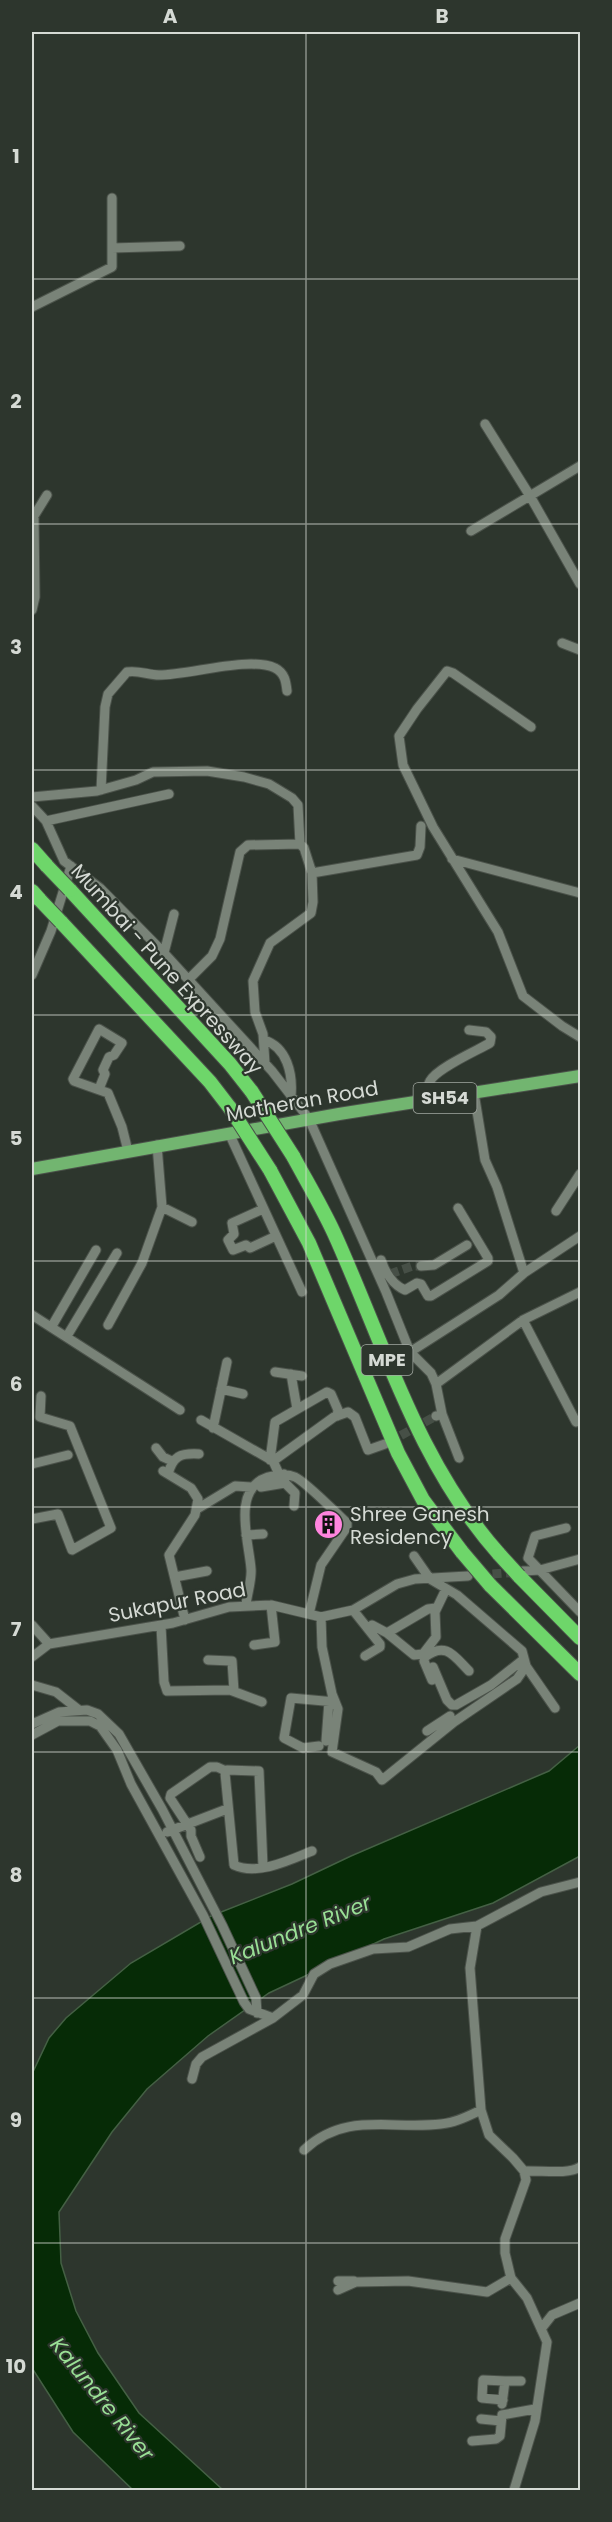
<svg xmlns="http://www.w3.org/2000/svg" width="612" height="2522" font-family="Poppins,sans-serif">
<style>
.water{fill:#062b06;stroke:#446044;stroke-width:1.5}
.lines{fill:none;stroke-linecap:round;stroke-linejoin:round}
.minor-tunnel{stroke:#464f46;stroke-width:9;stroke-dasharray:9 4.5;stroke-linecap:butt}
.minor-casing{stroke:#4b524a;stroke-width:11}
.major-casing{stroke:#4b524a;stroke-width:14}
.highway-casing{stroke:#4b524a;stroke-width:16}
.minor{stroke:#798378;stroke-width:9}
.major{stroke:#72b570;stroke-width:12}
.highway{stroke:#6ed66a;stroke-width:14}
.highway-bridge-casing{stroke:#4b524a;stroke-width:16;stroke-linecap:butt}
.highway-bridge{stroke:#6ed66a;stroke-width:14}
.grid{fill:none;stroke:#d5dad4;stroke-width:1.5;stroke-opacity:0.55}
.labels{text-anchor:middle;stroke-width:4.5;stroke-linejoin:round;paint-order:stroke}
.shield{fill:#2d362d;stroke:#a3a9a2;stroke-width:1.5}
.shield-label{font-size:18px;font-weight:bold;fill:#d5dad4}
.street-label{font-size:20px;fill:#d5dad4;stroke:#2d362d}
.poi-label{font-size:20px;fill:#d5dad4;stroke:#2d362d;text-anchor:start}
.water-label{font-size:21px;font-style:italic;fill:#99df95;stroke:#2d362d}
.neatline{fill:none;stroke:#d5dad4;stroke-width:2}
.grid-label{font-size:20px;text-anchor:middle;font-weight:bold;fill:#d5dad4}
</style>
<rect width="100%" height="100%" fill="#2d362d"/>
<!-- water -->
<path class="water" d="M580 1745V1856L493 1903 384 1939 269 1993 208 2036 147 2089 112 2132 59 2212 61 2263 76 2311 98 2353 139 2413 223 2490H133L73 2432 32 2368V2074L49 2038 66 2018 131 1963 211 1916 292 1884 351 1856 549 1771Z"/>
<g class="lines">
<!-- minor-tunnel -->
<path class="minor-tunnel" d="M390 1274 413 1266H421
M389 1442 436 1416
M479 1575 520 1572"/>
<defs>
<path id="minor" d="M112 248 180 246
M32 307 112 267V198
M485 424 530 496 580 584
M471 531 580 466
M32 610 35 597 34 516 47 495
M562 643 580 650
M531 727 453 673 447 671 417 709 399 736 403 765 433 827 498 932 523 996 562 1026 580 1037
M101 790 105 707 108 694 127 672C139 670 148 675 159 675 190 675 249 656 275 668 285 673 286 682 287 691
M32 797 97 791 136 780 153 772 207 771 244 777 269 784 292 798 298 805 300 844
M32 806 46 821 64 861 100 888 164 953 272 1071 309 1119 386 1292 410 1352 431 1373 436 1384
M46 821 169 794
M452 859 580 893
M164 953 174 914
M32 975 51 931 71 866
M189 979 212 956 220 939 240 852 248 845 300 844 304 848 312 873 417 855 420 847 421 826
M264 1040C287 1047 293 1074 291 1096
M265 1063 263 1034 255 1012 253 981 270 943 311 913 313 902 312 873
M99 1089 105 1074 103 1070 109 1057 114 1055 122 1043 99 1029 73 1079 74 1081 108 1093 122 1127 128 1151
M428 1100C427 1094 427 1087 430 1081 437 1068 476 1051 490 1043L491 1037 486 1032 469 1030
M229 1133 302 1292
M162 1207 192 1222
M263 1209 232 1223 234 1234 228 1240 233 1250 246 1245 250 1248 276 1236
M556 1211 580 1174
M381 1260C385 1272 393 1285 405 1290L417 1283 421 1284 428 1296H431L488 1261V1258L458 1208
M421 1266 434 1265 467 1245
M524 1273 580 1236
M32 1315 180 1410
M523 1320 576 1422 580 1420
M108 1325 142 1263 162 1207 157 1145
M52 1326 96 1250
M67 1336 117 1253
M410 1352 499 1295 524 1273 497 1187 485 1160 474 1093
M275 1372 302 1376
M291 1374 297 1409
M221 1389 243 1394
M442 1414 459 1458
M436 1416 442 1414 436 1384 523 1320 580 1292
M201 1420 273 1461 279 1474
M213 1428 227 1362
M156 1448 163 1457 172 1461
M270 1460 275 1422 327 1392 331 1394 338 1410 337 1416
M273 1461 334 1417 348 1412 355 1417 368 1450 385 1444
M32 1464 68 1455
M163 1471 191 1488 198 1499 195 1515 169 1555 185 1620
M168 1474C173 1456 180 1453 199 1454
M285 1483 295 1493 294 1506
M261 1487 285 1483 284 1474
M197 1509 235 1486 251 1487
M32 1519 58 1514 72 1550 111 1528 70 1426 40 1417 41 1396
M566 1528 535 1536 528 1558 580 1612
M246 1535 263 1534
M523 1571 540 1570 580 1559
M175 1577 207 1571
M246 1605C247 1594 252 1580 251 1569 249 1541 231 1489 268 1477 276 1475 286 1473 295 1477 306 1482 336 1513 347 1523V1527L321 1565 309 1614
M353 1610 380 1644V1647L365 1656
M321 1617 322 1647 332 1694 338 1709 332 1752 376 1772 382 1780 454 1722 517 1679 526 1666 522 1651 457 1595 430 1579 414 1556
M32 1625 49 1644
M372 1625 387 1633 414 1655 423 1654 436 1637 435 1612 446 1589
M161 1626 164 1682 167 1691 230 1690 262 1702
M387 1633 428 1609 436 1608
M254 1645 275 1642 271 1605
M32 1657 49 1644 173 1623 229 1607 271 1605 321 1617 353 1610 397 1584 415 1579 468 1576
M208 1660 232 1661 234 1691
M526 1666 555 1708
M433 1667 447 1700 452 1705H456L491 1685 524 1659
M432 1680 424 1661 425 1657C446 1641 454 1656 469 1671
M32 1685 56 1692 79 1710
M32 1724 59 1712 87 1710 98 1714 119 1734 162 1809 222 1925 256 1998 257 2013
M427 1731 450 1716
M32 1735 58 1721H90L100 1726 117 1750 131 1784 203 1915 244 2002 249 2009 273 2018
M326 1741 329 1701
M319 1746 303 1748 284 1738 291 1698 335 1702
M167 1832 227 1809
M200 1857 191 1836V1830L170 1798 171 1794 210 1767H217L226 1771
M263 1867 259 1771 227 1770 225 1773 234 1865C257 1876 290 1860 312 1851
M477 1926 470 1968 481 2110 489 2135 513 2158 524 2171 526 2180 505 2239V2253L511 2278 527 2298 547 2342 535 2421 514 2490
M192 2079 196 2064 202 2057 273 2018 303 1995 314 1974 330 1964 373 1949 408 1947 450 1929 477 1926 541 1892 580 1882
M304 2150C345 2111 391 2130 441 2124 455 2123 468 2116 481 2110
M524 2171C541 2170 567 2175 580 2167
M338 2281H354
M338 2290 356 2282 408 2281 487 2292 511 2278
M541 2329 552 2315 580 2303
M503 2400 482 2398 483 2380 505 2381
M502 2404 505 2381H521
M481 2419 501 2421
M472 2441 496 2439 500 2436 502 2415 535 2409"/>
<path id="major" d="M32 1169 339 1114 580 1076"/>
<path id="highway" d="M32 849 47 866
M70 890 230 1064 252 1092
M32 891 40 900
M61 922 210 1082 230 1108
M293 1156C307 1182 322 1207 334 1233 384 1343 417 1462 499 1554
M270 1170 309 1243 398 1453 423 1500 462 1552
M519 1576 580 1638
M490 1585 580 1674"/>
</defs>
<!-- minor casing -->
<use href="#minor" class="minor-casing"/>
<!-- major casing -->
<use href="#major" class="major-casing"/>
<!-- highway casing -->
<use href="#highway" class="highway-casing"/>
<!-- minor -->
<use href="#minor" class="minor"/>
<!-- major -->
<use href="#major" class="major"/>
<!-- highway -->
<use href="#highway" class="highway"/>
<defs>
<path id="highway-bridge" d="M47 866 70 890
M40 900 61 922
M252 1092 293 1156
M230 1108 270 1170
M462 1552 490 1585
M499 1554 519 1576"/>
</defs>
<!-- highway-bridge casing -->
<use href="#highway-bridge" class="highway-bridge-casing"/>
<!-- highway-bridge -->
<use href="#highway-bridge" class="highway-bridge"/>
</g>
<!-- grid -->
<path class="grid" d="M306 32V2490M32 279H580M32 524H580M32 770H580M32 1015H580M32 1261H580M32 1507H580M32 1752H580M32 1998H580M32 2243H580"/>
<!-- icons -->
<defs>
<symbol id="building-disc" viewBox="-11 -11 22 22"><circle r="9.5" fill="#ff85de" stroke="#2d362d"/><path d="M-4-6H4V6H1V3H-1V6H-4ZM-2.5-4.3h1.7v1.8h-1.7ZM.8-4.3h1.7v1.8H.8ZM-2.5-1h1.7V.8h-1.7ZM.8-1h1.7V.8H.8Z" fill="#111"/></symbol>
</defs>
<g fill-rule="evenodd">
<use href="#building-disc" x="312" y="1508" width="33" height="33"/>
</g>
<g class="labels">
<!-- shield labels -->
<g class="shield">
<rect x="413.5" y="1083" width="63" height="30" rx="4.5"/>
<rect x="361.5" y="1345" width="51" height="30" rx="4.5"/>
</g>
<g class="shield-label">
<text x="445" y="1104">SH54</text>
<text x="387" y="1366">MPE</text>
</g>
<!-- street labels -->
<g class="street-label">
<text transform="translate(167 969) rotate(48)" y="7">Mumbai - Pune Expressway</text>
<text transform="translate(302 1101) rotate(-10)" y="7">Matheran Road</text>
<text transform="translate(177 1602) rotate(-11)" y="7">Sukapur Road</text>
</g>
<!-- poi labels -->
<g class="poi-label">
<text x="350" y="1521">Shree Ganesh<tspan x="350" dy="23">Residency</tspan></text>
</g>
<!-- water labels -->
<g class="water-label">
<text transform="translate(300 1930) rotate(-22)" y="7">Kalundre River</text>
<text transform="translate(102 2399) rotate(51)" y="7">Kalundre River</text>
</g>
</g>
<!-- border -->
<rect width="612" height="2522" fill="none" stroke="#2d362d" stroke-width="66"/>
<rect x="33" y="33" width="546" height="2456" class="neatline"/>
<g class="grid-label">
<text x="170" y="23">A</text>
<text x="442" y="23">B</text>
<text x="16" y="163">1</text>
<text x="16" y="408">2</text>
<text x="16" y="654">3</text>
<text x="16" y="899">4</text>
<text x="16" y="1145">5</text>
<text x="16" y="1391">6</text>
<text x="16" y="1636">7</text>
<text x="16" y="1882">8</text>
<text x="16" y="2127">9</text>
<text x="16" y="2373">10</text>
</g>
</svg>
